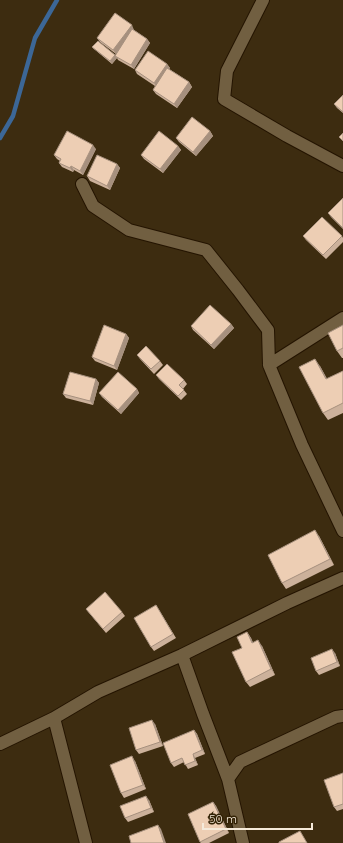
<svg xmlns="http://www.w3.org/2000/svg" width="343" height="843" font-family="Quicksand,sans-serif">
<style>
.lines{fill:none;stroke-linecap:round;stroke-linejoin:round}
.stream{stroke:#3c6797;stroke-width:4.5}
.street-casing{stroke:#241400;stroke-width:14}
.street{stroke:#715f41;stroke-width:12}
.wall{fill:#ccb19b}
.shaded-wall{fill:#a6907e}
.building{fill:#edceb4;stroke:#a6907e}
</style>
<rect width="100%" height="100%" fill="#3d2c10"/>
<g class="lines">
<!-- stream -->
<path class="stream" d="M0 138 13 116 35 38 57 0"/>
<defs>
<path id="street" d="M263 0 227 71 224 99 287 136 343 166
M82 184 93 206 129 230 206 250 238 290 268 330 269 365
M343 318 269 365 302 445 343 531
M54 718 86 843
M0 744 54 718 98 692 182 655
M228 779 240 762 336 717 343 716
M243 843 228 779 203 714 182 655 287 603 343 578"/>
</defs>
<!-- street casing -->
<use href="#street" class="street-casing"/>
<!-- street -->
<use href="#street" class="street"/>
</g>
<!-- wall -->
<path class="wall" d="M134 30 147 39 150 43 134 69 118 60 117 58 112 64 94 49 92 47 115 56 116 54 100 42 97 38Z
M167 64 170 68 169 69 189 82 192 87 177 108 156 94 153 90 155 86 137 74 135 70Z
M343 95V113L337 108 334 104Z
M210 131 213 136 196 156 179 142 176 138Z
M178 146 181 150 163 173 144 159 141 155Z
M96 149 83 175 74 170 73 172 62 167 59 163 60 161 57 159 54 155Z
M117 164 120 168 110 190 90 181 87 176Z
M343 198V229L331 217 328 213Z
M303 236H342L343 238V242L326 259 306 240Z
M231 324 234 328 214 349 193 330 191 326Z
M343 325V358H342L337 351Z
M126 334 129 338 117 370 95 361 92 357Z
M137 355 160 361 163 365 154 374 140 359Z
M320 366 327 379 343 371V413L328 420 323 413Z
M156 375 184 380 187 384 183 389 187 394 181 400 159 379Z
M96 379 99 383 93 405 66 398 63 394Z
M137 389 139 393 121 414 102 397 99 393Z
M319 536 334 565 286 589 282 583Z
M156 605 176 638 154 651 151 647Z
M86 609 122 612 125 616 106 633Z
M247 632 251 638 253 643 262 646 275 675 250 687 246 682 242 648Z
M335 653 340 666 319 675 316 671Z
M155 724 163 746 139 754 136 750Z
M194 730 197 734 205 754 195 758 198 765 188 769 184 762 174 767 171 763Z
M135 761 146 789 124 798 121 793Z
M343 773V809L337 811 334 807Z
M149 800 154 812 128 822 125 818Z
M213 802 216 806 229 833 209 843H201L200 842Z"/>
<!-- shaded-wall -->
<path class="shaded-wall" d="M132 25 134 30 116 54 113 50Z
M147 39 150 43 134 69 131 65Z
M115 55 117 58 112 64 110 61Z
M167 64 170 68 157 88 154 83Z
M189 82 192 87 177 108 174 104Z
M210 131 213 136 196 156 193 152Z
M93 145 96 149 83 175 80 171Z
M178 146 181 150 163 173 160 169Z
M117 164 120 168 110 190 107 186Z
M71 166 74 170 73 172 70 168Z
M231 324 234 328 214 349 211 345Z
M126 334 129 338 117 370 114 366Z
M315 359 320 366 331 386 326 379Z
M96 379 99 383 93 405 90 401Z
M137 389 139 393 121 414 118 410Z
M315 530 319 536 334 565 330 559Z
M247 632 251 638 256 649 252 643Z
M258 640 262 646 275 675 271 669Z
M332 649 335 653 340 666 337 662Z
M152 720 155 724 163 746 160 742Z
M194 730 197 734 205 754 202 750Z
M193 754 195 758 198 765 195 761Z
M132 756 135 761 146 789 143 785Z
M146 796 149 800 154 812 151 808Z
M213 802 216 806 229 833 226 829Z
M158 825 161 829 166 843H164Z"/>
<!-- building -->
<path class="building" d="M115 13 132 25 113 50 97 38Z
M132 29 147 39 131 65 115 56Z
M98 41 115 55 110 61 92 47Z
M148 51 167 64 154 83 135 70Z
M167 68 189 82 174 104 153 90Z
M343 95V112L334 104Z
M192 117 210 131 193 152 176 138Z
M67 131 93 145 80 171 71 166 70 168 59 163 61 159 54 155Z
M159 131 178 146 160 169 141 155Z
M343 133V141L339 137Z
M97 155 117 164 107 186 87 176Z
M343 198V228L328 213Z
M322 217 342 236 323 255 303 236Z
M210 305 231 324 211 345 191 326Z
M104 325 126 334 114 366 92 357Z
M343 325V348L337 351 328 333Z
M146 346 160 361 151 369 137 355Z
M315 359 326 379 343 371V403L323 413 299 367Z
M167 364 184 380 179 385 184 390 178 396 156 375Z
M70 372 96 379 90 401 63 394Z
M118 372 137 389 118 410 99 393Z
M315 530 330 559 282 583 268 555Z
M105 592 122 612 103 629 86 609Z
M156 605 173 634 151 647 134 618Z
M247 632 252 643 258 640 271 669 246 682 232 652 242 648 237 637Z
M332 649 337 662 316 671 311 658Z
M152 720 160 742 136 750 129 728Z
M194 730 202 750 193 754 195 761 185 765 182 758 171 763 163 743Z
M132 756 143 785 121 793 110 765Z
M343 773V804L334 807 324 780Z
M146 796 151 808 125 818 120 806Z
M213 802 226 829 200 842 188 814Z
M158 825 164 843H131L129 836Z
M300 831 307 843H279V842Z"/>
<!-- scale -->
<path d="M203 823v6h109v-6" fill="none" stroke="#f5eada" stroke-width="2"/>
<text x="209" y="823" font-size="12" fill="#f5eada" stroke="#332205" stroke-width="3" paint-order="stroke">50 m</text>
</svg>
